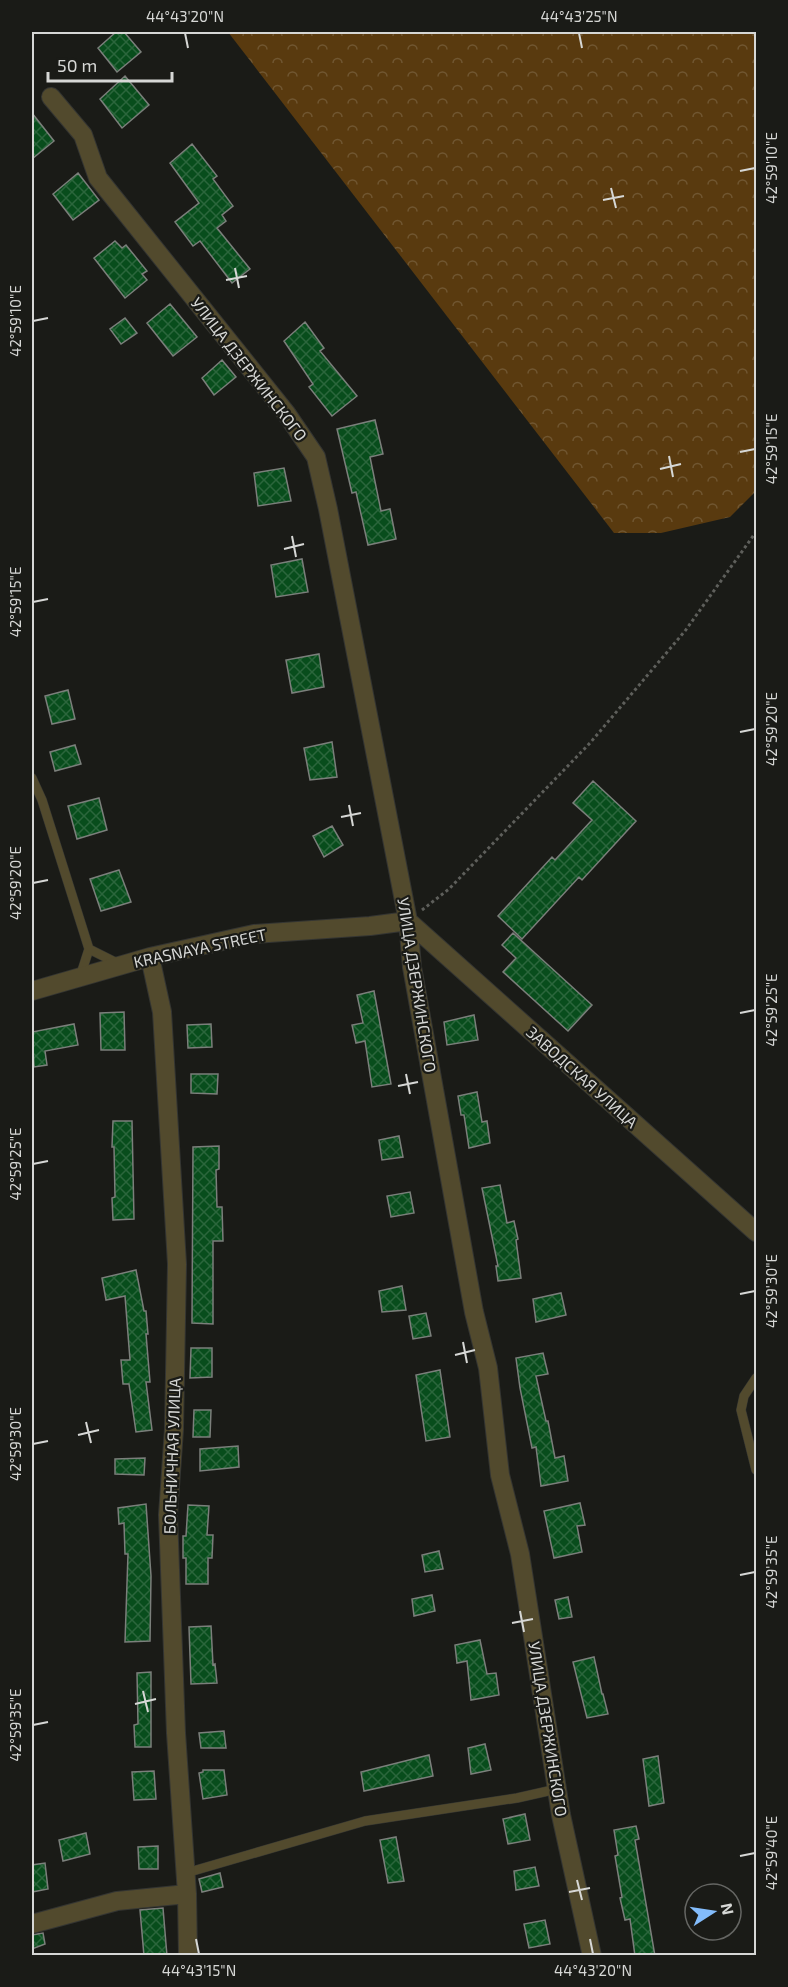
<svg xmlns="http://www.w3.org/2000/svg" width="788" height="1987" font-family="'Exo 2',sans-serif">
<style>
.forest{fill:url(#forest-crowns)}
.building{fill:url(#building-cross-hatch);stroke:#7b7f7b;stroke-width:1.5}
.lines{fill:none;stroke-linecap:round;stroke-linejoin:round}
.service-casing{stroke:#343532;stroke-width:10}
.minor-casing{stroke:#343532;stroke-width:20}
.path{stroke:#5e5f5b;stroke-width:3;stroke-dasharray:3 3;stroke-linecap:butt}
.service{stroke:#524a2d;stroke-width:9}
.minor{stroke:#524a2d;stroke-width:18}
.ticks{fill:none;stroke:#d6d7d5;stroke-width:2}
.labels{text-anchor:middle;stroke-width:4.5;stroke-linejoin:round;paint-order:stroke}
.street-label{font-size:16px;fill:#d6d7d5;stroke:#1a1b17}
.neatline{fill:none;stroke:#d6d7d5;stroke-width:2}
.ticks-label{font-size:15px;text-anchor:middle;fill:#d6d7d5}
</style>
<defs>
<pattern id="forest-crowns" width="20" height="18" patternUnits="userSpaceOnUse" patternTransform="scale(1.5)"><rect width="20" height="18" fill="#593a0f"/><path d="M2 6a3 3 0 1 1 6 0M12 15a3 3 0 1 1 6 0" fill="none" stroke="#705631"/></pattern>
<pattern id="building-cross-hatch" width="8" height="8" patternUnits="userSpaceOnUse" patternTransform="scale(1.5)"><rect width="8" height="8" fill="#084d1c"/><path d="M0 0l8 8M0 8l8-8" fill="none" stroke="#2b663c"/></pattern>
</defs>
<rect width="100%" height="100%" fill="#1a1b17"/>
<!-- forest -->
<path class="forest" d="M228 32H756V491L730 517 661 533H614Z"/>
<!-- building -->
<path class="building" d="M116 32H124L141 52 117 72 98 48Z
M125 76 149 105 122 128 100 99Z
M32 113 54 141 32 159Z
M192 144 217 176 213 179 233 206 222 215 226 221 217 228 250 269 232 283 200 241 193 246 175 222 199 203 170 163Z
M78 173 99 200 73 220 53 194Z
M115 241 122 248 126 245 147 271 142 274 147 280 125 298 94 258Z
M170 304 197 337 173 356 147 323Z
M125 318 137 333 121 344 110 329Z
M305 322 324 348 320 351 357 396 332 416 309 387 313 384 284 341Z
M222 360 236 377 214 395 202 378Z
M375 420 383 454 370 457 381 511 390 509 396 539 368 545 356 492 352 493 337 429Z
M284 468 291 501 258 506 254 473Z
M302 559 308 592 276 597 271 565Z
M319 654 324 687 292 693 286 660Z
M68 690 75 719 52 724 45 696Z
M332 742 337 777 310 780 304 748Z
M75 745 81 764 55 771 50 752Z
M593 781 636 821 582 880 579 877 522 939 498 916 552 857 555 860 592 820 573 803Z
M99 798 107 830 77 839 68 806Z
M332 826 343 845 324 857 313 836Z
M119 870 131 902 101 911 90 879Z
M513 933 592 1005 568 1031 503 972 516 958 502 945Z
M374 991 391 1084 372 1087 365 1041 356 1043 352 1025 363 1023 357 995Z
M124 1012 125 1050H101L100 1013Z
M474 1015 478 1040 447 1045 444 1022Z
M74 1024 78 1045 45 1051 47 1065 34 1067 32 1032Z
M211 1024 212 1047 188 1048 187 1025Z
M191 1074H218L217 1094 191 1093Z
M477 1092 482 1122 487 1121 490 1143 469 1148 464 1115H461L458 1096Z
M113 1121H132L134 1219 113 1220 112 1198 115 1197 114 1147H112Z
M399 1136 403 1157 382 1160 379 1140Z
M219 1146V1169L216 1170 217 1207H222L223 1241H213V1324L192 1323 193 1147Z
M500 1185 507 1223 514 1221 518 1239 516 1240 521 1278 498 1281 496 1266H498L482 1188Z
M410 1192 414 1213 391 1217 387 1196Z
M136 1270 144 1311H146L148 1334H146L150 1382H146L152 1430 136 1432 129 1384H123L121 1360H130L125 1296 106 1300 102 1278Z
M402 1286 406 1310 382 1312 379 1291Z
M561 1293 566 1315 536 1322 533 1299Z
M426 1313 431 1336 413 1339 409 1316Z
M191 1348H212V1377L190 1378Z
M543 1353 548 1374 536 1376 546 1421H548L555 1458 564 1456 568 1481 541 1486 536 1447 532 1448 520 1388 516 1358Z
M440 1370 450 1437 426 1441 416 1375Z
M194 1410H211L210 1437H193Z
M238 1446 239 1467 200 1471V1449Z
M145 1458 144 1475 115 1474V1459Z
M580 1503 585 1525 577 1526 582 1552 554 1558 544 1511Z
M146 1504 151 1576 150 1641 125 1642 128 1554H125L124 1523 119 1524 118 1508Z
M188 1505 209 1506 207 1535H213L212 1558H208V1584H186V1558H183V1536H186Z
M439 1551 443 1569 425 1572 422 1555Z
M432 1595 435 1611 414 1616 412 1599Z
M568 1597 572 1617 559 1619 555 1600Z
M211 1626 213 1665 215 1664 217 1683 191 1684 189 1627Z
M480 1640 487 1674 496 1673 499 1695 471 1700 467 1661 457 1663 455 1645Z
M594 1657 602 1694H603L608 1714 587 1718 573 1662Z
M151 1672V1747H135L134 1725 138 1724 137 1673Z
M224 1731 226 1748H201L199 1733Z
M485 1744 491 1770 471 1774 468 1748Z
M429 1755 433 1776 364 1791 361 1772Z
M658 1756 664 1803 649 1806 643 1759Z
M203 1770H224L227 1795 203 1799 199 1773 203 1772Z
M154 1771 156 1799 134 1800 132 1772Z
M525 1814 530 1840 508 1844 503 1819Z
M636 1826 639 1839 635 1840 655 1956H635L630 1919 625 1920 620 1898 622 1897 615 1856 618 1855 614 1830Z
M86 1833 90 1854 63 1861 59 1840Z
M396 1837 404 1881 388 1883 380 1840Z
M158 1846V1869H139L138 1847Z
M45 1863 48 1889 32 1892V1865Z
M535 1867 539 1886 516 1890 514 1871Z
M220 1873 223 1887 202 1892 199 1879Z
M163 1908 167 1956H144L140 1910Z
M545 1920 550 1944 529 1948 524 1924Z
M43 1933 45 1944 32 1949V1935Z"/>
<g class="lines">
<defs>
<path id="service" d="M32 778 42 800 89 949 80 977
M89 949 119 964
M756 1378 744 1396 741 1410 756 1470
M186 1873 365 1821 517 1798 557 1789"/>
<path id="minor" d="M51 97 83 135 98 178 286 413 316 457 328 509 408 921 412 967 474 1312 488 1368 500 1475 520 1554 561 1815 592 1956
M150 957 162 1012 177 1264 174 1429 168 1515 176 1733 187 1894 188 1956
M32 991 150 957 254 934 370 926 408 921 756 1232
M32 1924 117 1901 187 1894"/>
</defs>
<!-- service casing -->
<use href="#service" class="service-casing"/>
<!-- minor casing -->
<use href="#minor" class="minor-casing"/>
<!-- path -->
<path class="path" d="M422 910 449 889 590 743 685 631 756 532"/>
<!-- service -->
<use href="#service" class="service"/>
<!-- minor -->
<use href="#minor" class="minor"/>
</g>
<!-- ticks -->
<path class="ticks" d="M185 33 188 48M579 33 582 48M740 171 755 168M611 188 616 208M603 200 624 196M235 268 239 288M226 280 247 276M33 321 48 318M740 452 755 449M669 456 673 477M660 469 681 464M292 536 296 557M284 549 304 544M33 602 48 599M740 732 755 729M349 805 353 826M341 817 361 813M33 883 48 880M740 1013 755 1010M406 1074 410 1094M398 1086 418 1082M33 1164 48 1161M740 1294 755 1291M463 1342 467 1363M455 1355 475 1350M86 1422 91 1443M78 1435 99 1430M33 1444 48 1441M740 1575 755 1572M520 1611 524 1632M512 1623 533 1619M143 1691 148 1712M135 1704 156 1699M33 1725 48 1722M740 1856 755 1853M577 1880 582 1900M569 1892 590 1888M196 1939 199 1954M590 1939 593 1954"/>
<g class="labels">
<!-- street labels -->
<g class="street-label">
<text transform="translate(249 369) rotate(52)" y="6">УЛИЦА ДЗЕРЖИНСКОГО</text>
<text transform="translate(200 948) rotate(-12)" y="6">KRASNAYA STREET</text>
<text transform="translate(417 985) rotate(81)" y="6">УЛИЦА ДЗЕРЖИНСКОГО</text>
<text transform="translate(582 1077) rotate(42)" y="6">ЗАВОДСКАЯ УЛИЦА</text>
<text transform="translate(172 1456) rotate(-88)" y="6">БОЛЬНИЧНАЯ УЛИЦА</text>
<text transform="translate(548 1729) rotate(81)" y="6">УЛИЦА ДЗЕРЖИНСКОГО</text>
</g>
</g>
<!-- border -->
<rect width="788" height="1987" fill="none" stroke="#1a1b17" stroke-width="66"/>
<!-- north arrow -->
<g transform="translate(713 1912) rotate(78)"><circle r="28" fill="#1a1b17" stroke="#656663" stroke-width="1.5"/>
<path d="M0-4.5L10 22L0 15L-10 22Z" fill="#83bcfb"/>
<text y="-9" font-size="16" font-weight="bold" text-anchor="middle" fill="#d6d7d5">N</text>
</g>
<!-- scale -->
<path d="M48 72v9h124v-9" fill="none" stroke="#d6d7d5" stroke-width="3"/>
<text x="57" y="72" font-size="18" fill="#d6d7d5" stroke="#1a1b17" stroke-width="4.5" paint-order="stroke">50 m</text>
<rect x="33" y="33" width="722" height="1921" class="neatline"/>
<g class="ticks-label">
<text x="185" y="22">44°43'20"N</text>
<text x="579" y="22">44°43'25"N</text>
<text transform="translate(772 168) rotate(-90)" y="5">42°59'10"E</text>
<text transform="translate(16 321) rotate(-90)" y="5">42°59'10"E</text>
<text transform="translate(772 449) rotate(-90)" y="5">42°59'15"E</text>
<text transform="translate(16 602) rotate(-90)" y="5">42°59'15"E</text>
<text transform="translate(772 729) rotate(-90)" y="5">42°59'20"E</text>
<text transform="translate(16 883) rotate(-90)" y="5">42°59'20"E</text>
<text transform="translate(772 1010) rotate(-90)" y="5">42°59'25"E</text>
<text transform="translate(16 1164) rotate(-90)" y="5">42°59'25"E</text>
<text transform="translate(772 1291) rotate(-90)" y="5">42°59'30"E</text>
<text transform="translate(16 1444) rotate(-90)" y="5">42°59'30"E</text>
<text transform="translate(772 1572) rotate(-90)" y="5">42°59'35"E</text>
<text transform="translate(16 1725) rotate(-90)" y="5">42°59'35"E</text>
<text transform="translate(772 1853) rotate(-90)" y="5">42°59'40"E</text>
<text x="199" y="1976">44°43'15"N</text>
<text x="593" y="1976">44°43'20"N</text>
</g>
</svg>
